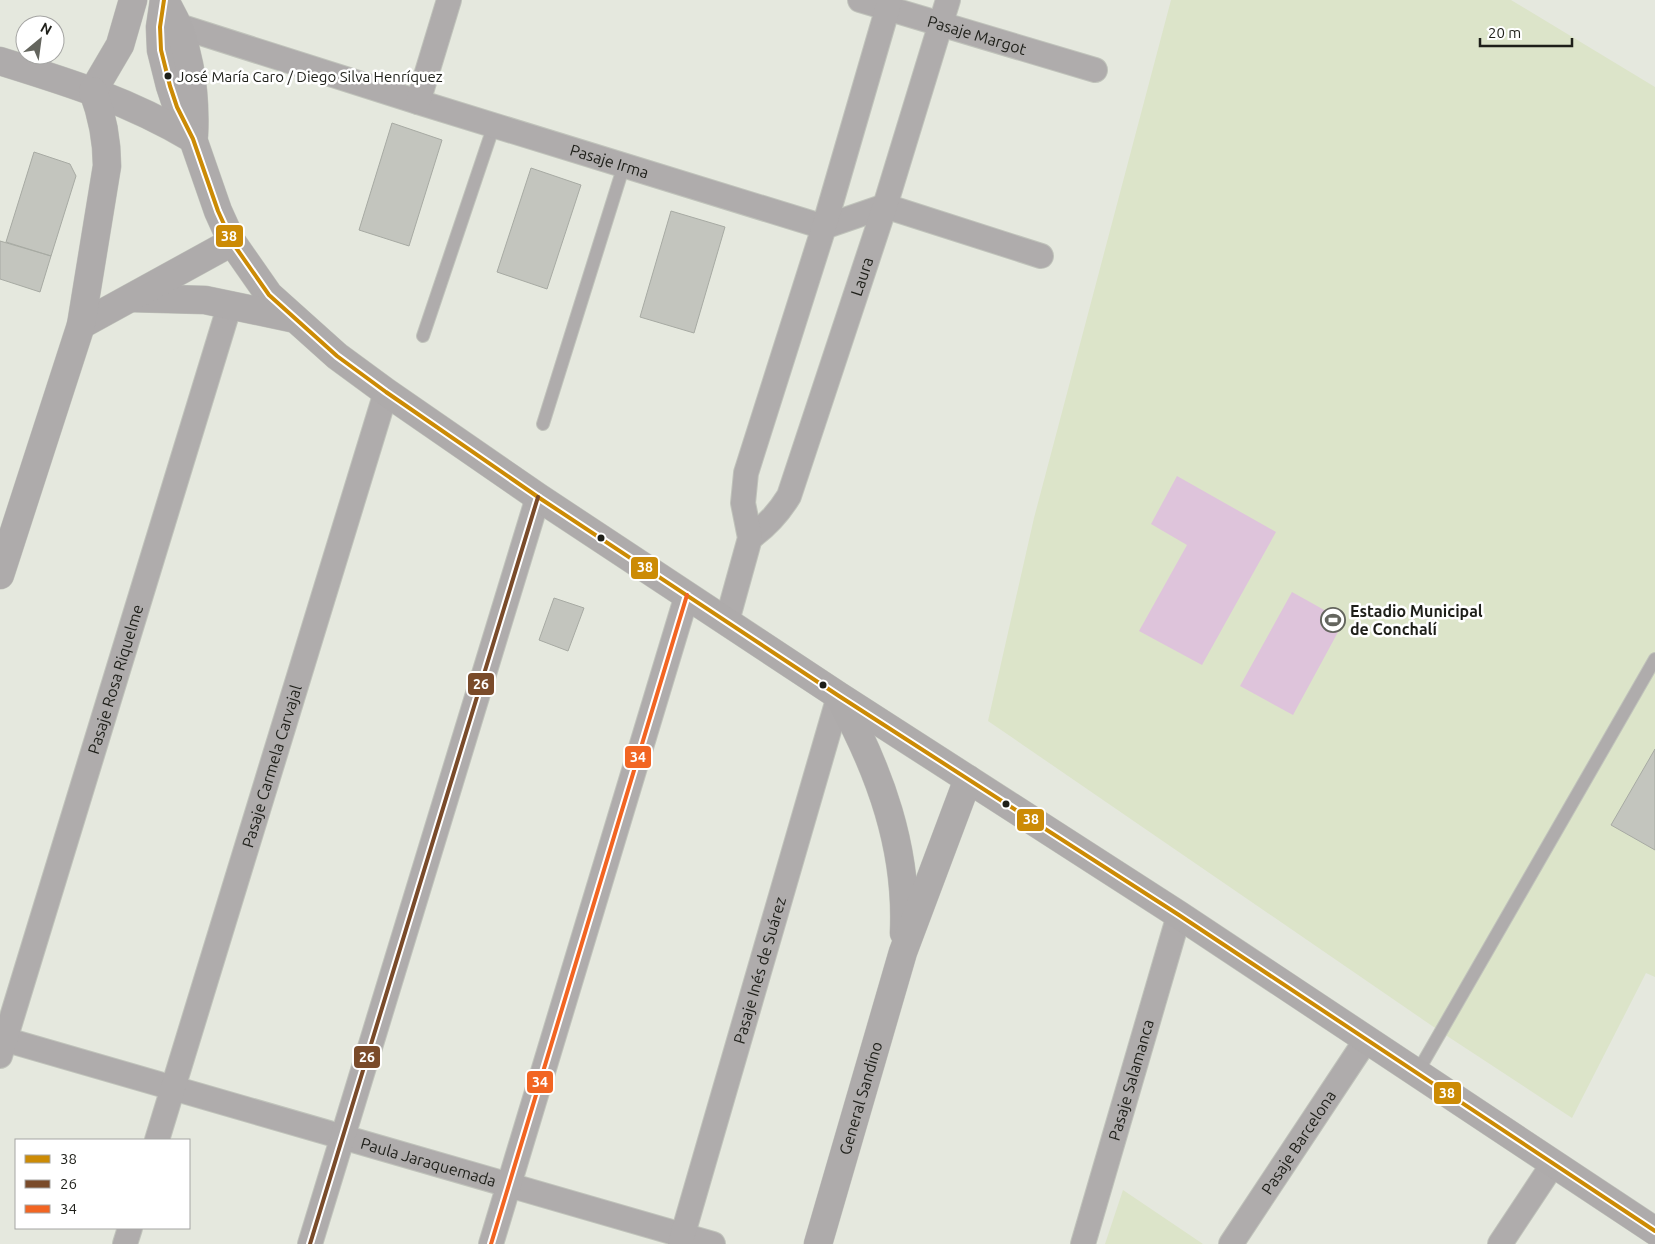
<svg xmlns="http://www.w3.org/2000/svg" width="1655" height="1244" font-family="Ubuntu,sans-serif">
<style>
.green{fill:#dce4c9}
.water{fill:#dec4db}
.building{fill:#c3c5be;stroke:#a7aaa3}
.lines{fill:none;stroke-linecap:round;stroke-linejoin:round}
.lane-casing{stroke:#c0c3bb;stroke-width:14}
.street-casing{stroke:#c0c3bb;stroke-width:26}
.secondary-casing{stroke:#c0c3bb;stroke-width:29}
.lane{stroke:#afacac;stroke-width:12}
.street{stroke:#afacac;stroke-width:24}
.secondary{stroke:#aeabab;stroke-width:28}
.bus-1-casing{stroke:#fff;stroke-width:8}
.bus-2-casing{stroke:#fff;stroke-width:8}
.bus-3-casing{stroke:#fff;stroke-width:8}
.bus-1{stroke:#cc8b05;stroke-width:4}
.bus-2{stroke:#7a4b2a;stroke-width:4}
.bus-3{stroke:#f26522;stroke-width:4}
.bus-dot{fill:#1e1f19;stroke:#fff;stroke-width:2}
.labels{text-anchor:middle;stroke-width:5;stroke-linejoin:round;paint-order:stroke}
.bus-label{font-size:15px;fill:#1e1f19;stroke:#fff;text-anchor:start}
.street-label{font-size:16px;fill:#1e1f19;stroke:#fff}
.poi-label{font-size:16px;font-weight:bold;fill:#1e1f19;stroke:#fff;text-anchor:start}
.line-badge{stroke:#fff;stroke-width:2}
.badge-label{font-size:14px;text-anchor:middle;font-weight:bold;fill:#fff}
</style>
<rect width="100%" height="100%" fill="#e5e8de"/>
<!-- green -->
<path class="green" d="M1171 0H1511L1655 87V977L1646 973 1572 1118 1441 1032 988 721 1034 518Z
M1123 1190 1203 1244H1105Z"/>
<!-- water -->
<path class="water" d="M1177 476 1276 532 1202 665 1139 631 1187 545 1151 524Z
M1292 592 1344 621 1293 715 1240 686Z"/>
<!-- building -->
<path class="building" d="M392 123 442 140 409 246 359 230Z
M34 152 70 164 76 176 51 256 6 242Z
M531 168 581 185 547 289 497 272Z
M671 211 725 227 694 333 640 317Z
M0 241 51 256 40 292 0 279Z
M554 598 584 608 568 651 539 640Z
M1655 749V850L1611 825Z"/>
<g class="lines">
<defs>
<path id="lane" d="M423 336 494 125
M543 424 624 165
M1417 1073 1655 659"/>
<g id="street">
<path id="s1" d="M860 0 1095 70"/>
<path id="s2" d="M179 26 418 102 824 227 885 206 1041 256"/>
<path d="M418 102 449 0"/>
<path id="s3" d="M750 538C767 526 778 514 789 496L885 206 948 0"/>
<path d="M727 621 750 538 743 503 746 473 824 227 890 0"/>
<path id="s4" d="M0 1038 713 1244"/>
<path id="s5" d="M0 1056 230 304"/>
<path id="s6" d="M157 1140 386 392"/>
<path d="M125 1244 130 1228"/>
<path d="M310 1244 538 497"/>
<path d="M491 1244 687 595"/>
<path id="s7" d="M680 1244 839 696"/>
<path id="s8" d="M1083 1244 1179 915"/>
<path id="s9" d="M1231 1244 1366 1040"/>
<path d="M1500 1244 1553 1164"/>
</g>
<g id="secondary">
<path d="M164 0 160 27 161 50 170 86 177 107 193 139 218 211 232 242 269 295 337 356 386 392 538 497 839 696 1179 915 1655 1231"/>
<path d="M164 0C189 37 196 91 194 135"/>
<path d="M0 61C71 83 129 101 193 139"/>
<path d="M93 91 120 45 133 0"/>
<path d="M131 298 205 300 291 318"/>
<path d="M81 325 232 242"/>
<path d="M0 575 81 325 107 166C107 140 102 115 93 91"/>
<path d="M840 698C880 772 908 848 904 933"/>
<path id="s10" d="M818 1244 903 952 968 779"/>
</g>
</defs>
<!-- lane casing -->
<use href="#lane" class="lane-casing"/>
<!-- street casing -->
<use href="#street" class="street-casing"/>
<!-- secondary casing -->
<use href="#secondary" class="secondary-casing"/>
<!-- lane -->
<use href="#lane" class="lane"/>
<!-- street -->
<use href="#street" class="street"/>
<!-- secondary -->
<use href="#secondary" class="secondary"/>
<defs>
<path id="bus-1" d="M164 0 160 27 161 50 170 86 177 107 193 139 218 211 232 242 269 295 337 356 386 392 538 497 839 696 1179 915 1655 1231"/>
<path id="bus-2" d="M310 1244 538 497"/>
<path id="bus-3" d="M491 1244 687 595"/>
</defs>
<!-- bus-1 casing -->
<use href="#bus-1" class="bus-1-casing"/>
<!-- bus-2 casing -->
<use href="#bus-2" class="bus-2-casing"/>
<!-- bus-3 casing -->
<use href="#bus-3" class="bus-3-casing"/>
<!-- bus-1 -->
<use href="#bus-1" class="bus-1"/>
<!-- bus-2 -->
<use href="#bus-2" class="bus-2"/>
<!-- bus-3 -->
<use href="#bus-3" class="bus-3"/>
</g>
<!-- icons -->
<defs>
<symbol id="stadium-ring" viewBox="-11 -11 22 22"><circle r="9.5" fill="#fff" stroke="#64655e" stroke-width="1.5"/><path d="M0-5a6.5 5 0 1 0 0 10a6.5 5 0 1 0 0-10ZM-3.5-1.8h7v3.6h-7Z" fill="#64655e"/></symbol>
</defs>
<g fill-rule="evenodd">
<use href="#stadium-ring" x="1319" y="606" width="28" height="28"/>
</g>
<!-- markers -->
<g class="bus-dot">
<circle cx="168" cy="76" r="4.5"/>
<circle cx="601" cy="538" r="4.5"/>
<circle cx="823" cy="685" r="4.5"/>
<circle cx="1006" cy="804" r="4.5"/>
</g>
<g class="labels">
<!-- bus labels -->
<g class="bus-label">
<text x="177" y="82">José María Caro / Diego Silva Henríquez</text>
</g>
<!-- street labels -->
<g class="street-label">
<text dy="6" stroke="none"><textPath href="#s1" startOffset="122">Pasaje Margot</textPath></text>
<text dy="6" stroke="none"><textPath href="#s2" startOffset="451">Pasaje Irma</textPath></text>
<text dy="6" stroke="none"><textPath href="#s3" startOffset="289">Laura</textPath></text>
<text dy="6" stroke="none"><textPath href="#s5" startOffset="394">Pasaje Rosa Riquelme</textPath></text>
<text dy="6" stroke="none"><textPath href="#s6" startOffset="391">Pasaje Carmela Carvajal</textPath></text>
<text dy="6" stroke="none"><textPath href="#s7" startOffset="285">Pasaje Inés de Suárez</textPath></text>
<text dy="6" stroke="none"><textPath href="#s8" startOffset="171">Pasaje Salamanca</textPath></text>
<text dy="6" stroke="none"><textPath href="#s10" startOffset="152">General Sandino</textPath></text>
<text dy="6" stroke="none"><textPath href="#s9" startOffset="122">Pasaje Barcelona</textPath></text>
<text dy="6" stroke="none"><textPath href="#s4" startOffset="446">Paula Jaraquemada</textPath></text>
</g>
<!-- poi labels -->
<g class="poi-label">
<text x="1350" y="617">Estadio Municipal<tspan x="1350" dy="18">de Conchalí</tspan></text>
</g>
</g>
<g class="line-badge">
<rect x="215" y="224" width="29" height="24" rx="5" fill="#cc8b05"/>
<rect x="630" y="556" width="29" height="24" rx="5" fill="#cc8b05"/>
<rect x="467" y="672" width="28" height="24" rx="5" fill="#7a4b2a"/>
<rect x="624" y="745" width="28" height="24" rx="5" fill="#f26522"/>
<rect x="1016" y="808" width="29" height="24" rx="5" fill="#cc8b05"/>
<rect x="353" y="1045" width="28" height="24" rx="5" fill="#7a4b2a"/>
<rect x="526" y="1070" width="28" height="24" rx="5" fill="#f26522"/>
<rect x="1433" y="1081" width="29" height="24" rx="5" fill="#cc8b05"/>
</g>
<g class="badge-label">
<text x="229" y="241">38</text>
<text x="645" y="572">38</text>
<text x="481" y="689">26</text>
<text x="638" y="762">34</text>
<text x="1031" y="824">38</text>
<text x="367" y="1062">26</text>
<text x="540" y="1087">34</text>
<text x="1447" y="1098">38</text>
</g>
<!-- legend -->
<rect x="15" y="1139" width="175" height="90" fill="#ffffff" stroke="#a5a5a3"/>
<rect x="25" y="1155" width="25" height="8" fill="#cc8b05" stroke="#a5a5a3"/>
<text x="60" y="1164" font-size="15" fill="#1e1f19">38</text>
<rect x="25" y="1180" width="25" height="8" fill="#7a4b2a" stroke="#a5a5a3"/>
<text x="60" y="1189" font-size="15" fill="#1e1f19">26</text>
<rect x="25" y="1205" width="25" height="8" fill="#f26522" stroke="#a5a5a3"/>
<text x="60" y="1214" font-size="15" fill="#1e1f19">34</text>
<!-- north arrow -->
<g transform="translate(40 40) rotate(29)"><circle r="24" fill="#ffffff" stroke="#a5a5a3"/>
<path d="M0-4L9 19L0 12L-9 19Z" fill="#64655e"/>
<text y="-8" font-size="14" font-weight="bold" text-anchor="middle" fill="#1e1f19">N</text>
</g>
<!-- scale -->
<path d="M1480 38v8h92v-8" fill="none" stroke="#1e1f19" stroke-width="2.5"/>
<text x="1488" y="38" font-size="15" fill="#1e1f19" stroke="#ffffff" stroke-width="4" paint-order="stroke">20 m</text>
</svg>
